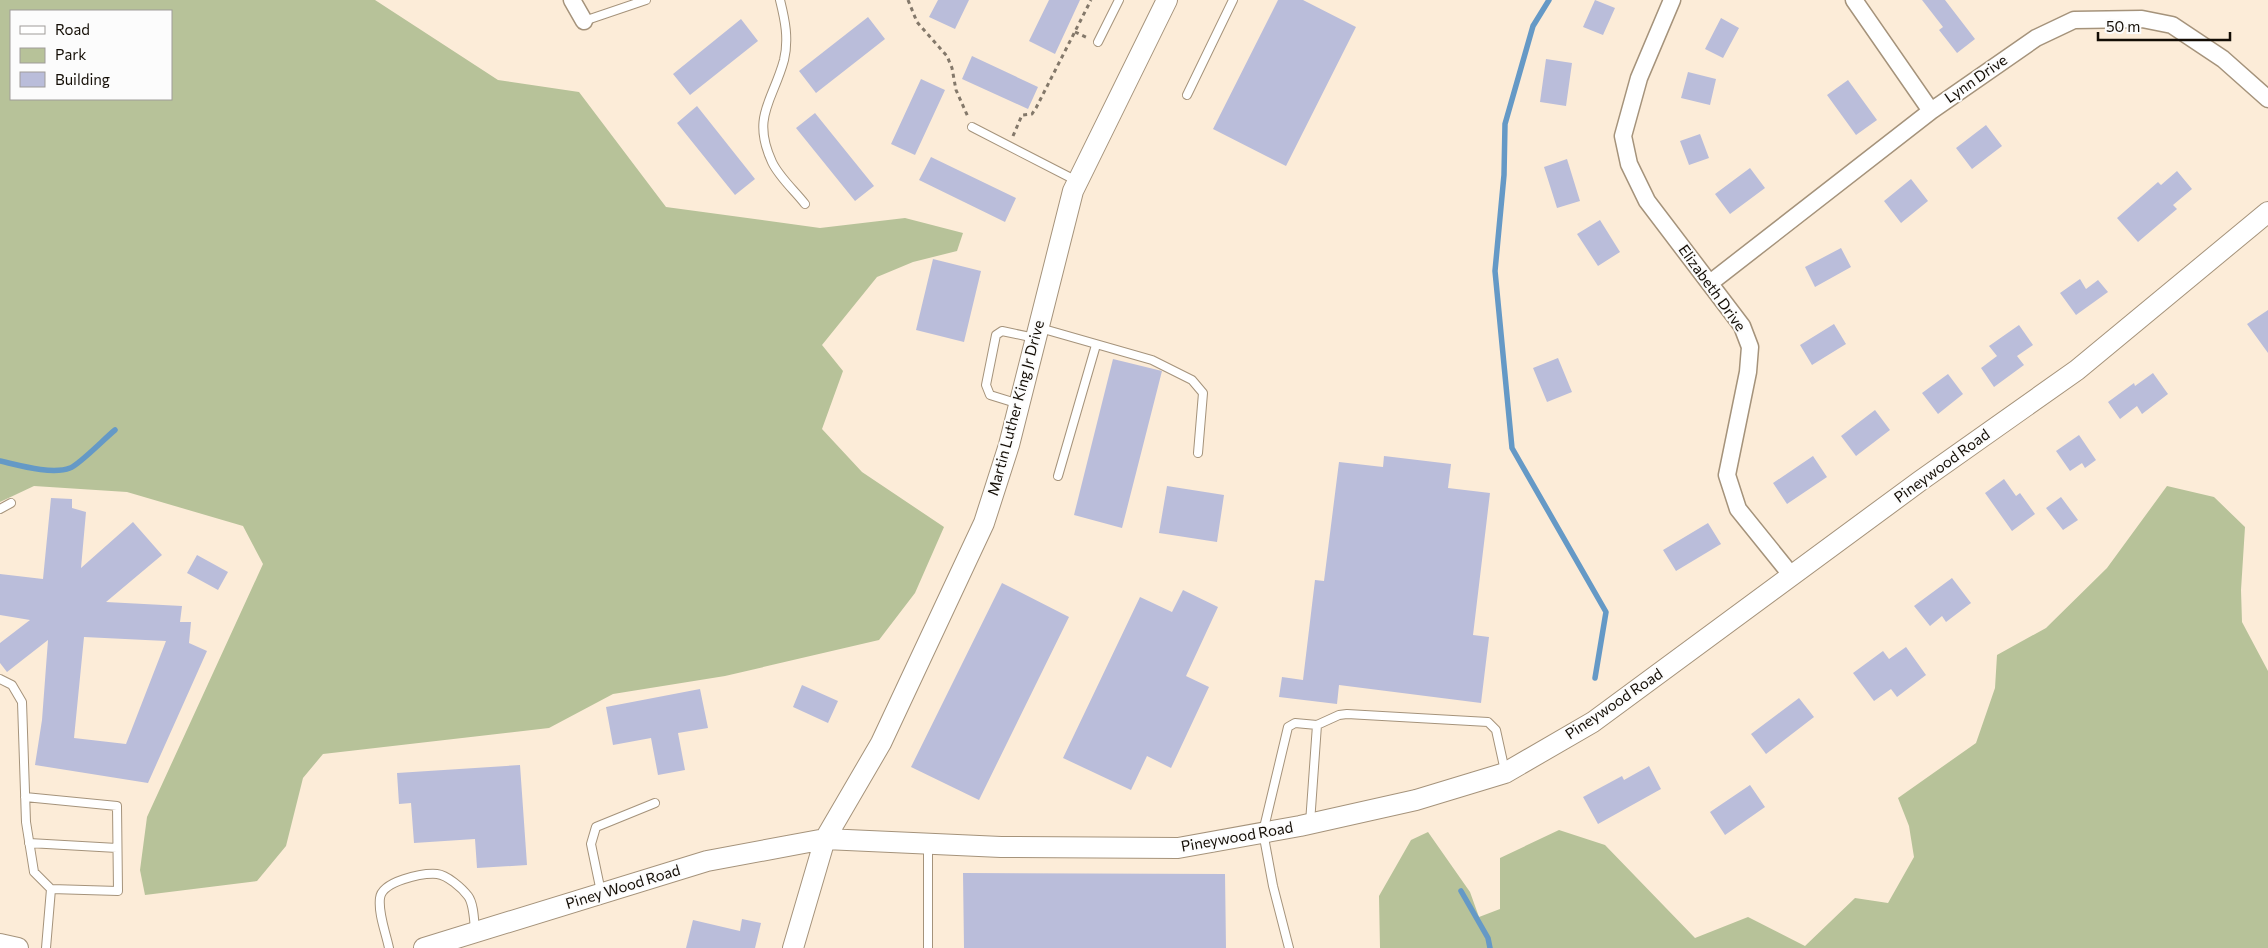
<svg xmlns="http://www.w3.org/2000/svg" width="2268" height="948" font-family="Commissioner,sans-serif">
<style>
.green{fill:#b7c299;fill-rule:evenodd}
.lines{fill:none;stroke-linecap:round;stroke-linejoin:round}
.stream{stroke:#6599c6;stroke-width:5.5}
.building{fill:#babdda;fill-rule:evenodd}
.service-casing{stroke:#a5937b;stroke-width:10}
.minor-casing{stroke:#a5937b;stroke-width:19}
.tertiary-casing{stroke:#a5937b;stroke-width:22}
.path{stroke:#83786a;stroke-width:3;stroke-dasharray:4 4;stroke-linecap:butt}
.service{stroke:#fff;stroke-width:8}
.minor{stroke:#fff;stroke-width:16}
.tertiary{stroke:#fff;stroke-width:20}
.labels{text-anchor:middle;stroke-width:4;stroke-linejoin:round;paint-order:stroke}
.street-label{font-size:15px;fill:#130d05;stroke:#fcfcfc}
</style>
<rect width="100%" height="100%" fill="#fcecd8"/>
<!-- green -->
<path class="green" d="M0 0H375L498 80 579 92 666 207 820 228 905 218 963 233 957 251 913 262 877 277 822 345 843 371 822 429 862 472 944 527 915 593 879 640 725 676 613 694 549 728 323 754 303 778 286 846 257 881 145 895 140 870 147 817 263 564 243 526 127 492 34 486 0 502ZM171 11V99H11V11Z
M2167 486 2214 497 2245 527 2241 590 2242 622 2268 671V948H1380L1379 896 1411 840 1428 832 1470 892 1479 917 1500 909V858L1559 830 1605 845 1695 938 1748 917 1805 946 1855 898 1888 903 1914 857 1909 826 1898 798 1976 743 1995 688 1997 655 2046 628 2107 568Z"/>
<g class="lines">
<!-- stream -->
<path class="stream" d="M1549 0 1533 26 1505 124 1504 175 1495 271 1512 448 1606 612 1595 678
M0 461C18 465 52 475 70 468 79 465 105 438 115 430
M1461 891 1488 938 1490 948"/>
</g>
<!-- building -->
<path class="building" d="M938 0H969L955 29 929 17Z
M1049 0H1080L1055 54 1029 41Z
M1278 0H1303L1356 27 1286 166 1213 129Z
M1595 0 1615 8 1603 35 1583 27Z
M1922 0H1945L1975 39 1957 53 1939 30 1943 27Z
M868 17 885 39 816 93 799 71Z
M1721 18 1739 28 1723 58 1705 49Z
M741 19 758 41 690 95 673 74Z
M972 56 1038 87 1028 109 962 79Z
M1546 59 1572 63 1566 106 1540 102Z
M1688 72 1716 79 1710 105 1681 98Z
M921 79 945 90 915 155 891 144Z
M1848 80 1877 120 1856 135 1827 95Z
M697 106 755 179 735 195 677 123Z
M815 113 874 186 855 201 796 128Z
M1986 125 2002 146 1972 169 1956 148Z
M1700 134 1709 158 1689 165 1680 141Z
M931 157 1016 198 1005 222 919 180Z
M1567 159 1580 201 1557 208 1544 167Z
M1750 168 1765 188 1730 214 1715 194Z
M2177 171 2192 189 2173 205 2177 209 2138 242 2117 218 2158 182 2161 185Z
M1911 179 1928 201 1901 223 1884 201Z
M1600 220 1620 252 1598 266 1577 234Z
M1841 248 1851 267 1815 287 1805 267Z
M933 259 981 271 964 342 916 330Z
M2080 279 2086 289 2098 280 2108 292 2076 315 2060 293Z
M2268 310V353L2247 324Z
M1834 324 1846 344 1812 365 1800 345Z
M2019 325 2033 345 2017 356 2024 365 1994 387 1981 368 1997 356 1989 346Z
M1558 358 1572 392 1547 402 1533 368Z
M1113 359 1162 371 1122 528 1074 515Z
M2153 373 2168 394 2142 414 2137 406 2120 419 2108 402 2134 383 2135 386Z
M1948 374 1963 394 1938 414 1922 393Z
M1875 410 1890 430 1856 456 1841 436Z
M2079 435 2096 460 2085 468 2082 463 2070 471 2056 451Z
M1384 456 1451 464 1448 488 1490 493 1473 635 1489 637 1481 703 1339 685 1337 704 1279 697 1282 677 1303 680 1315 580 1324 581 1339 462 1383 467Z
M1813 456 1827 477 1787 504 1773 483Z
M2004 479 2016 496 2020 493 2035 514 2012 531 1985 493Z
M1167 486 1224 495 1217 542 1159 533Z
M2061 497 2078 520 2063 530 2046 508Z
M51 498 72 499V508L86 512 81 568 133 522 162 555 106 602 182 606 180 622H191L189 643 207 651 148 783 35 765 42 720 48 640 7 672 0 663V643L30 620 0 615V574L43 579ZM84 637 166 641 126 744 74 738Z
M1708 523 1721 544 1676 571 1663 550Z
M197 555 228 572 218 590 187 573Z
M1952 578 1971 603 1946 622 1942 616 1930 626 1914 606Z
M1002 583 1069 617 979 800 911 767Z
M1183 590 1218 607 1186 676 1209 687 1171 768 1147 756 1131 790 1063 758 1140 597 1172 612Z
M1906 647 1926 675 1897 697 1891 689 1874 701 1853 673 1883 651 1889 659Z
M802 685 838 701 828 723 793 707Z
M700 689 708 728 678 733 685 770 658 775 651 738 613 745 606 707Z
M1799 698 1814 717 1766 754 1751 734Z
M520 765 527 865 477 868 475 839 414 843 411 803 399 804 397 773Z
M1649 766 1661 789 1598 824 1583 797 1622 776 1624 780Z
M1750 785 1765 807 1725 835 1710 812Z
M963 873 1225 874 1226 948H964Z
M742 919 761 923 755 948H686L693 920 740 931Z"/>
<g class="lines">
<defs>
<path id="service" d="M780 0C785 20 789 39 784 60 773 101 751 116 772 162 779 177 795 191 805 204
M584 21 646 0
M1098 42 1119 0
M1187 95 1233 0
M972 127 1077 181
M1040 328 1152 360 1192 380 1203 393 1198 453
M1019 404 990 395 986 385 996 335 1002 331 1035 338
M1058 476 1096 345
M0 509 11 503
M0 679 12 685 22 702 26 822 34 872 51 889 46 948
M1317 725 1339 715 1347 714 1488 722 1496 730 1505 771
M25 797 117 806 118 891 51 889
M29 843 117 848
M928 844V948
M601 892 591 844 596 827 655 803
M389 948C386 933 378 914 380 898 382 881 422 873 437 874 447 875 462 888 468 896 474 904 474 921 475 930
M1289 948 1273 886 1263 832 1288 727 1295 723 1317 725 1310 823"/>
<path id="minor" d="M572 0 584 21
M1672 0 1639 78 1623 136 1629 164 1647 201 1742 326 1750 347 1748 372 1727 475 1738 509 1792 576
M1854 0 1931 111
M1710 283 1931 111 2036 38 2074 20 2142 19 2172 25 2223 59 2268 99"/>
<path id="tertiary" d="M0 944 18 948
M424 948 707 861 825 839 1001 847 1178 848 1300 826 1416 800 1505 773 1593 722 1920 481 2077 370 2268 212
M793 948 825 839 881 743 984 523 1009 445 1073 191 1167 0"/>
</defs>
<!-- service casing -->
<use href="#service" class="service-casing"/>
<!-- minor casing -->
<use href="#minor" class="minor-casing"/>
<!-- tertiary casing -->
<use href="#tertiary" class="tertiary-casing"/>
<!-- path -->
<path class="path" d="M908 0 917 22 947 56 952 68 956 90 968 117
M1075 32 1088 38
M1013 136 1022 115 1032 114 1036 108 1091 0"/>
<!-- service -->
<use href="#service" class="service"/>
<!-- minor -->
<use href="#minor" class="minor"/>
<!-- tertiary -->
<use href="#tertiary" class="tertiary"/>
</g>
<g class="labels">
<!-- street labels -->
<g class="street-label">
<text transform="translate(1976 79) rotate(-35)" y="5">Lynn Drive</text>
<text transform="translate(1712 288) rotate(54)" y="5">Elizabeth Drive</text>
<text transform="translate(1016 408) rotate(-75)" y="5">Martin Luther King Jr Drive</text>
<text transform="translate(1942 466) rotate(-36)" y="5">Pineywood Road</text>
<text transform="translate(1614 704) rotate(-34)" y="5">Pineywood Road</text>
<text transform="translate(1237 837) rotate(-10)" y="5">Pineywood Road</text>
<text transform="translate(623 887) rotate(-17)" y="5">Piney Wood Road</text>
</g>
</g>
<!-- legend -->
<rect x="10" y="10" width="162" height="90" fill="#fcfcfc" stroke="#9f9c99"/>
<rect x="20" y="26" width="25" height="8" fill="#ffffff" stroke="#9f9c99"/>
<text x="55" y="35" font-size="15" fill="#130d05">Road</text>
<rect x="20" y="48" width="25" height="15" fill="#b7c299" stroke="#9f9c99"/>
<text x="55" y="60" font-size="15" fill="#130d05">Park</text>
<rect x="20" y="72" width="25" height="15" fill="#babdda" stroke="#9f9c99"/>
<text x="55" y="85" font-size="15" fill="#130d05">Building</text>
<!-- scale -->
<path d="M2098 32v8h132v-8" fill="none" stroke="#130d05" stroke-width="2.5"/>
<text x="2106" y="32" font-size="15" fill="#130d05" stroke="#fcfcfc" stroke-width="4" paint-order="stroke">50 m</text>
</svg>
